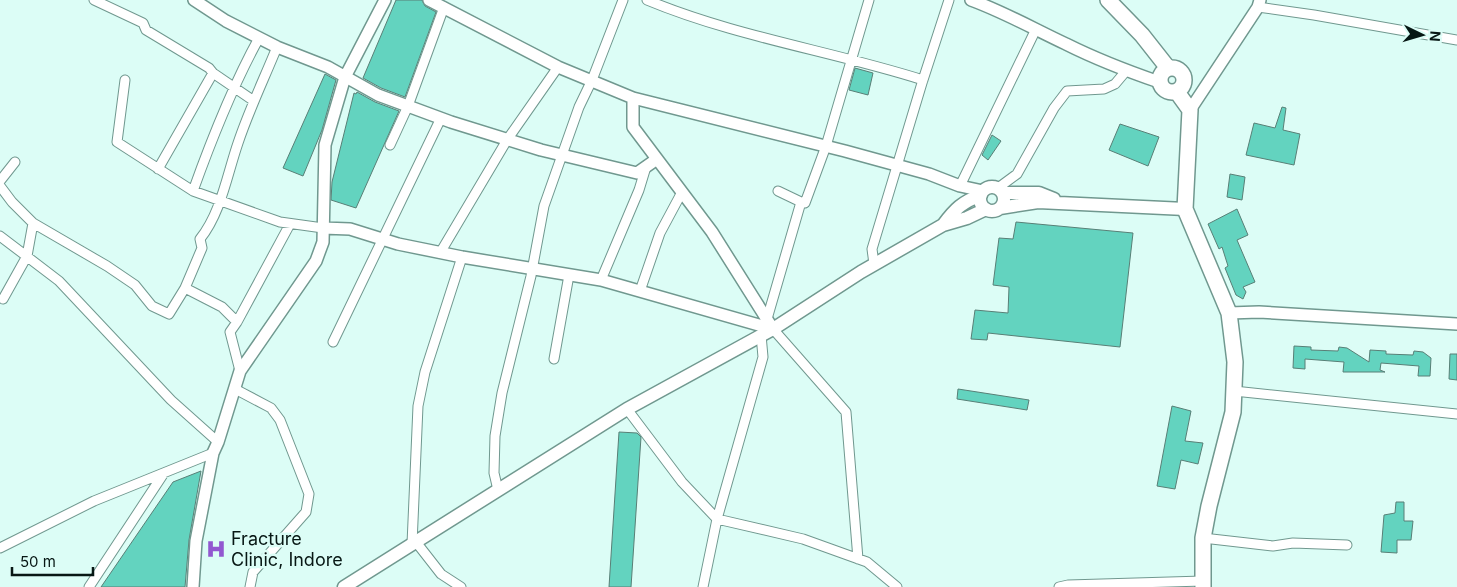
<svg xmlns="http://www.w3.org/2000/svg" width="1457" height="587" font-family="Inter,sans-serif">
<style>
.building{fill:#63d3bf;stroke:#587f76}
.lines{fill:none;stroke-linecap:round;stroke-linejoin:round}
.minor-casing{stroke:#70988f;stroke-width:11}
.tertiary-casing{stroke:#70988f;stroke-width:14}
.secondary-casing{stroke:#70988f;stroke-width:15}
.primary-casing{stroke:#70988f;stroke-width:18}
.minor{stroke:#fff;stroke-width:9}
.tertiary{stroke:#fff;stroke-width:11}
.secondary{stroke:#fff;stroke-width:12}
.primary{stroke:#fff;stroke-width:15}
.labels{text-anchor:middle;stroke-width:5;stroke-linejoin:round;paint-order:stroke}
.poi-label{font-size:18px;fill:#071714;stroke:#dcfdf6;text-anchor:start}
</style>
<rect width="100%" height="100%" fill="#dcfdf6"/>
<!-- building -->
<path class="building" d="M396 0H422L425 6 436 12 405 97 381 88 363 78Z
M855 68 873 73 868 95 849 90Z
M325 74 336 80 322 130 303 176 283 168Z
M357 92 375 102 399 111 356 208 331 200 332 182 354 93 356 94Z
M1282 107 1286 108 1283 130 1300 134 1294 165 1246 155 1254 123 1275 128Z
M1120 124 1159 137 1148 166 1109 150Z
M992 135 1001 141 988 160 982 155Z
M1230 174 1245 177 1242 200 1227 197Z
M1237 209 1248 235 1237 240 1255 282 1243 287 1246 292 1243 299 1236 295 1225 268 1228 266 1222 247 1219 249 1208 224Z
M1016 222 1133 233 1120 347 988 333 987 340 971 339 975 310 1008 313 1009 287 993 285 999 238 1013 239Z
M1294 346 1311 347V350L1338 351 1339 347 1347 348 1369 362 1370 350 1386 351V354L1413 355 1414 351 1423 352 1431 358 1430 376H1418L1419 366 1381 363 1380 370 1385 372H1343L1344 362 1305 359V369L1293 368Z
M1450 354H1457V380L1449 379Z
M958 389 1029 400 1027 410 957 399Z
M1172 406 1191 411 1185 441 1203 443 1198 464 1181 460 1175 489 1157 486Z
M619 432 637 433 641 437 631 587H609Z
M201 471 189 540 185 587H101L173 482Z
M1396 502H1404V521H1413L1411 540H1397V553L1381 552 1384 515 1395 513Z"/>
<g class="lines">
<defs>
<path id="minor" d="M94 0 143 23 146 30 209 68 213 73 254 101
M647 0C736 37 832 51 923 80
M1258 7 1314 15 1457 40
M125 80 117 142 193 191 280 222 323 228
M390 145 408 106 444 7
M158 169 213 73
M0 181 15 162
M0 186 12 202 33 223 107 266 135 285 152 306 169 314 185 288 222 307 237 322
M960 186 1036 29
M998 188 1017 174 1054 108 1067 91 1104 89 1115 84 1126 71
M193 191C212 138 232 87 259 38
M805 203 826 146 869 0
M0 236 59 281 171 400 218 442
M440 253 507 140 558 67
M874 264 872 249 922 83 949 0
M601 280 639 190 646 167
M185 288 202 248 200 239C221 213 227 175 238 143 249 110 264 79 277 47
M640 291 660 233 682 192
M3 299 27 256 33 223
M767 319 801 202 778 191
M773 329 846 412 858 559
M333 342 441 118
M554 359 569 275
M240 371 230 332 237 322 290 224
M235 389 271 408 280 420 309 494 306 512 253 572 250 587
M1234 391 1457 414
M627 409 682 482 717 519 803 539 867 562 897 587
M498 490 494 473 495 436 502 393 531 276 544 206 579 107 592 80 623 0
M1203 538 1273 546 1293 543 1347 545
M416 542 441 574 461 587
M412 544 418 406 425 372 462 257
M0 548 94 501 213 453
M89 587 164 473
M703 587 717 519 763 357 761 335
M1059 587 1068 585 1203 581"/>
<path id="tertiary" d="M194 0 226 21 277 47 328 67 378 95 451 122 541 150 637 173 657 159
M429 0 558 67 633 98V127L712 232 773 329
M971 0C1004 12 1034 29 1066 44 1096 59 1127 71 1159 82
M633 98 845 151 929 174 960 186 983 191
M1190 110 1258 7 1260 0
M323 228 350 229 398 244 462 257 601 280 773 329
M1229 313 1259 312 1457 324
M193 587 196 541 213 453 218 442 240 371 316 261 323 242 325 145 345 77 385 0"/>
<path id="secondary" d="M980 199a12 12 0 1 1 24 0a12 12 0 1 1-24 0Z
M1003 193H1039L1054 199
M1000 208 1038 202 1185 209
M943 225C955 209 962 202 981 195
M344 587 627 409 773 329 861 272 943 225 967 218 986 209"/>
<path id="primary" d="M1108 0 1142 35 1168 68
M1160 80a12 12 0 1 1 24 0a12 12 0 1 1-24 0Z
M1177 92 1190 110 1185 209 1229 313 1235 362 1233 412 1209 506 1203 538V587"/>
</defs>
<!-- minor casing -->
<use href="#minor" class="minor-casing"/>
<!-- tertiary casing -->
<use href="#tertiary" class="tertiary-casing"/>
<!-- secondary casing -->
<use href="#secondary" class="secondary-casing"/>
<!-- primary casing -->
<use href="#primary" class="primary-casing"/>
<!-- minor -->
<use href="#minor" class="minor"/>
<!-- tertiary -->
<use href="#tertiary" class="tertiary"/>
<!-- secondary -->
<use href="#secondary" class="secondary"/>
<!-- primary -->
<use href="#primary" class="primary"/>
</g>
<!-- icons -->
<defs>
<symbol id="hospital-bare" viewBox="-9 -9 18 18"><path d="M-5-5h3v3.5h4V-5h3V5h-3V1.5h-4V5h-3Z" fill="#9258d0" stroke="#dcfdf6" stroke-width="2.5" paint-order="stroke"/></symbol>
</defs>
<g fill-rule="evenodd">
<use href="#hospital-bare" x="202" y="535" width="28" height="28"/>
</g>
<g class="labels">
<!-- poi labels -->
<g class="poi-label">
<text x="231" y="545">Fracture<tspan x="231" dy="21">Clinic, Indore</tspan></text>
</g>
</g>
<!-- north arrow -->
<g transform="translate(1422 35) rotate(95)" stroke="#dcfdf6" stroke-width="4" paint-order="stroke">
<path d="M0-4L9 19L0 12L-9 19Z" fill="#071714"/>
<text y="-8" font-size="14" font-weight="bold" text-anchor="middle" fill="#071714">N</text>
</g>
<!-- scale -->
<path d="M12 567v8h81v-8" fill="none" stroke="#071714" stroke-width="2.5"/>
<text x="20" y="567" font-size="15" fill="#071714" stroke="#dcfdf6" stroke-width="4" paint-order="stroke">50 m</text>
</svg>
